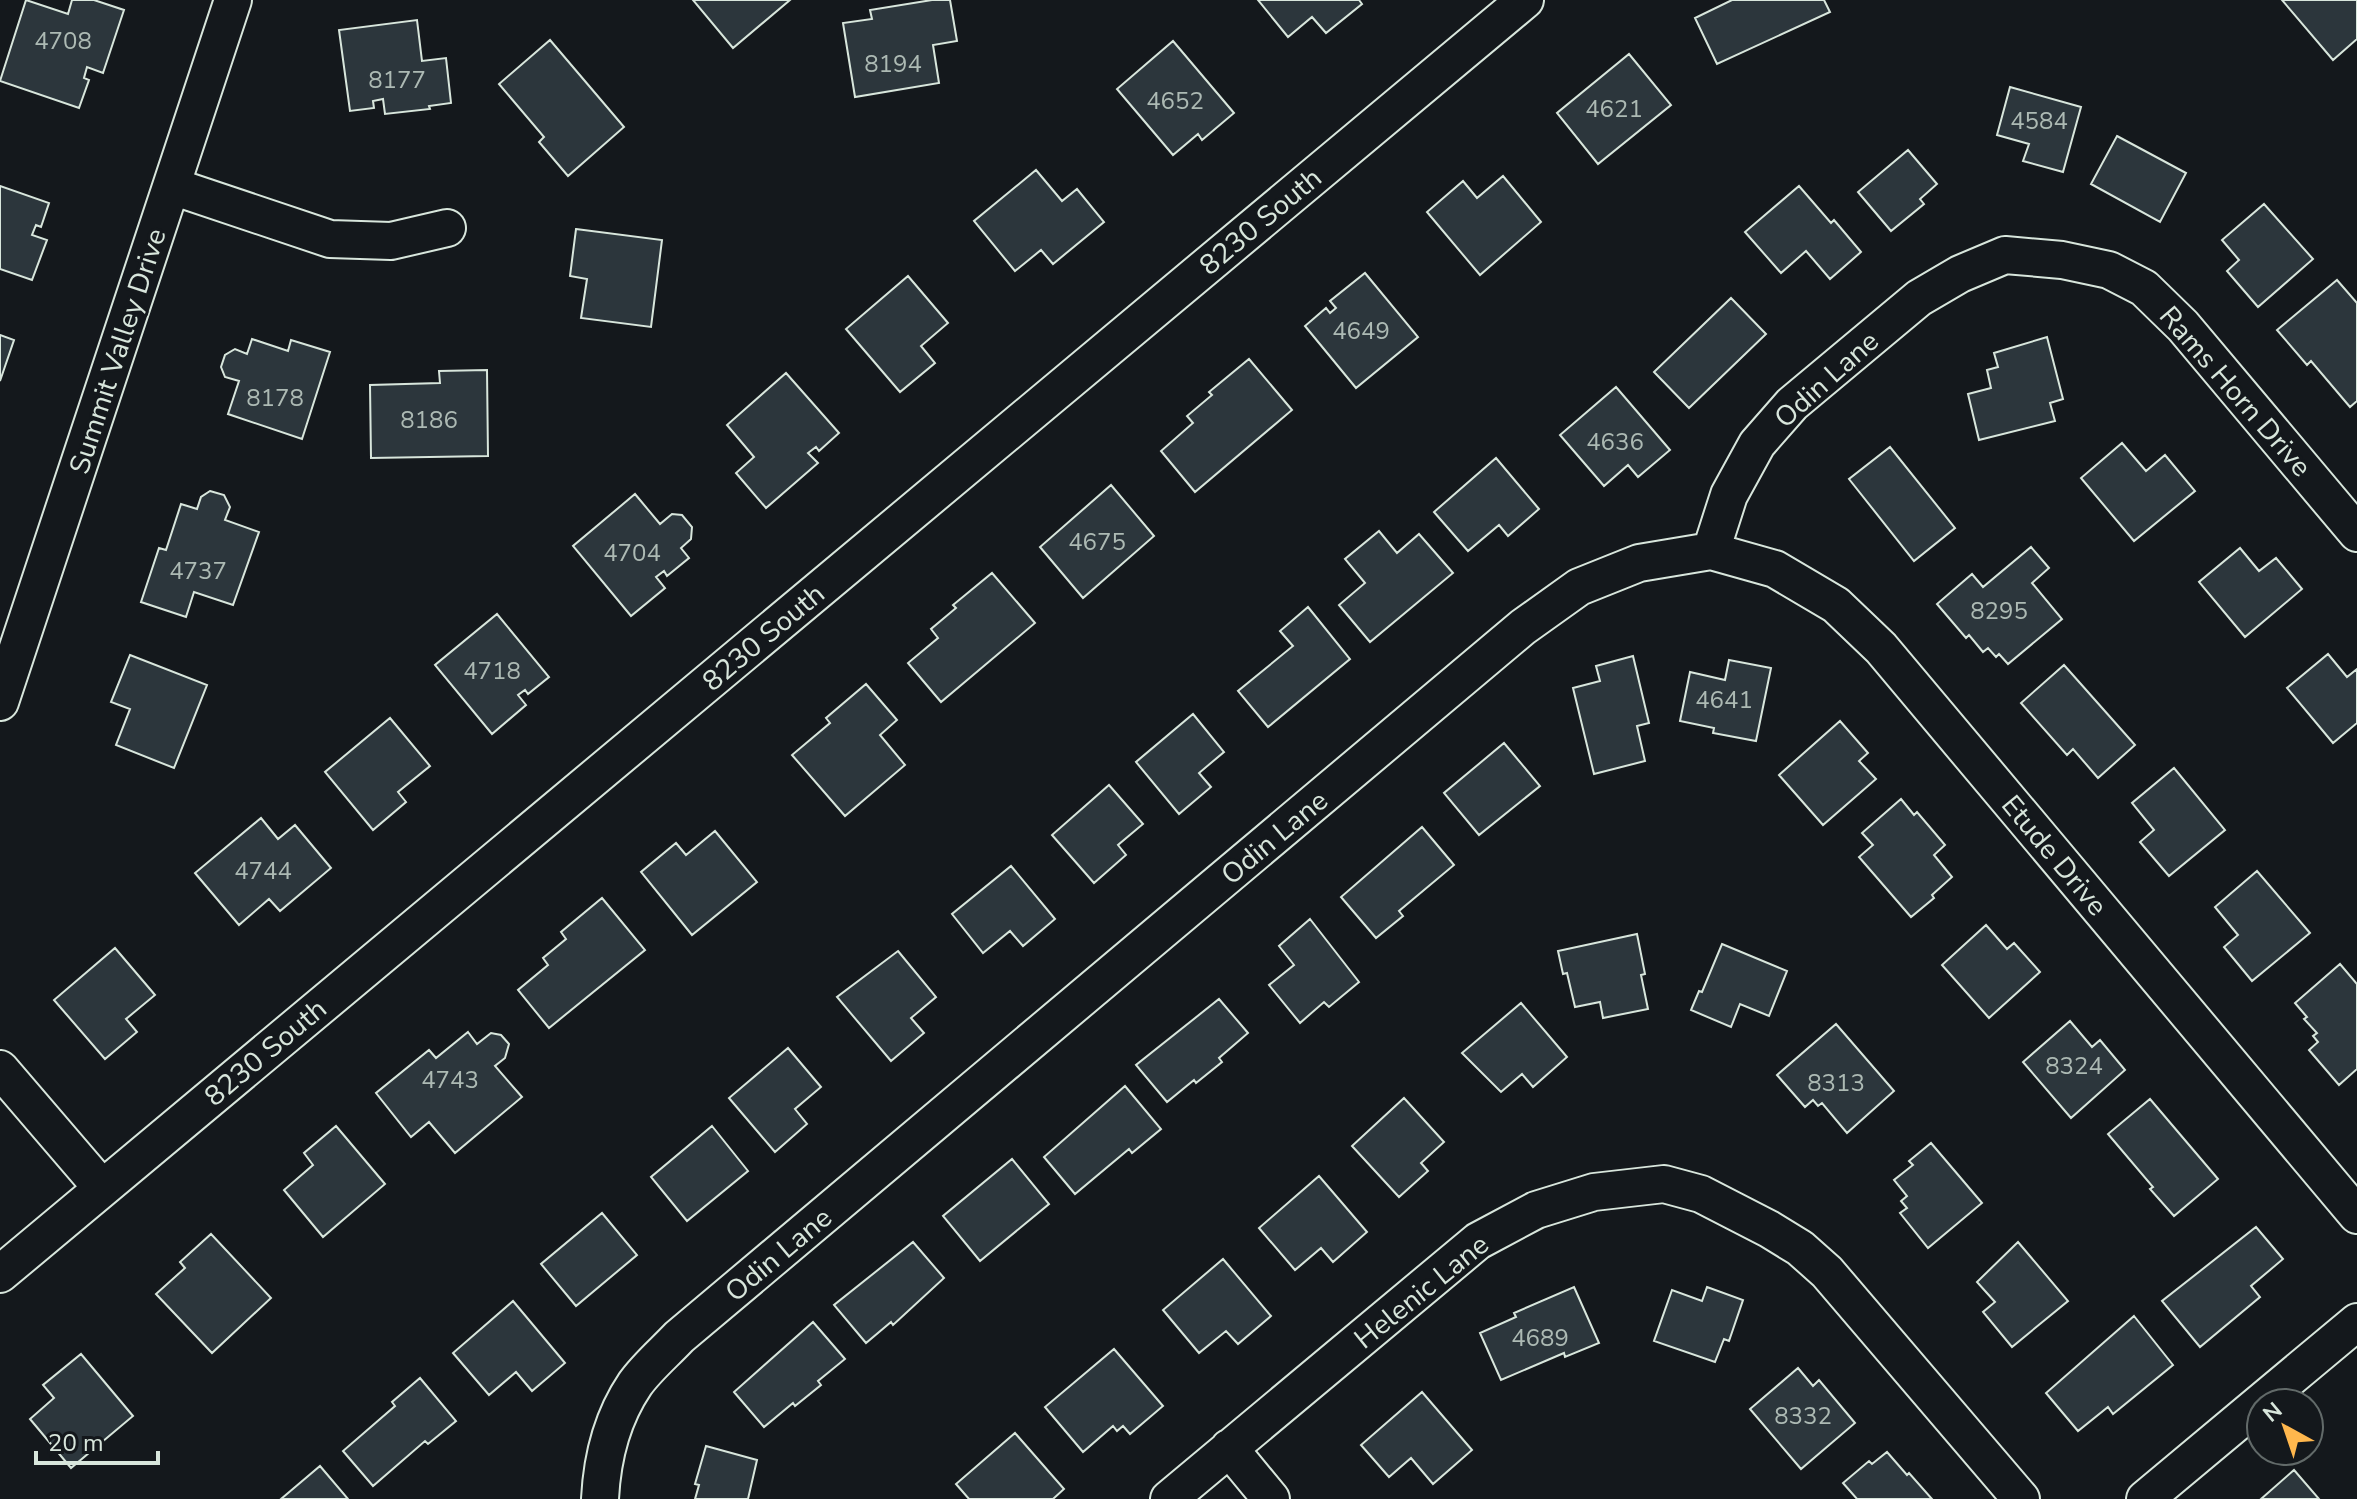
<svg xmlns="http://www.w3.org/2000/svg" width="2357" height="1499" font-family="'Nunito Sans',sans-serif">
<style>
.building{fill:#2c363c;stroke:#d8e6dc;stroke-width:2}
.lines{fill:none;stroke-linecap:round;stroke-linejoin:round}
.street-casing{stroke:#d8e6dc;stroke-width:40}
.street{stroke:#14181c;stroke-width:36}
.labels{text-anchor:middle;stroke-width:6;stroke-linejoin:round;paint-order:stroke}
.number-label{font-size:24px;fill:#adbab4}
.street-label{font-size:28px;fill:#d8e6dc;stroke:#14181c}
</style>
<rect width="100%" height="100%" fill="#14181c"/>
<!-- building -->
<path class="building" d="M26 0 68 14 72 0H94L124 10 103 73 87 67 84 78 89 80 79 108 0 81Z
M693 0H790L733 48Z
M932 0H950L957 41 933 45 939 83 855 97 843 23 872 19 870 10Z
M1258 0H1359L1362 4 1326 33 1312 17 1288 37Z
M1824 0 1830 12 1717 64 1695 18 1732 0Z
M2282 0H2357V39L2333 60Z
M417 20 422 61 446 58 451 103 429 106 430 109 385 114 383 99 373 101 374 108 350 111 339 30Z
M550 40 624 127 568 176 539 142 544 137 499 84Z
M1173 41 1234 113 1202 140 1198 134 1173 155 1117 89Z
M1629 54 1671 105 1598 164 1557 113Z
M2010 87 2081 107 2063 172 2023 161 2029 144 1997 135Z
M2117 136 2186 173 2160 222 2091 184Z
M1908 150 1937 184 1920 199 1924 204 1891 231 1858 192Z
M1036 170 1062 201 1077 189 1104 222 1053 264 1041 250 1015 271 974 221Z
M1503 176 1541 222 1480 275 1427 212 1463 181 1477 198Z
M0 186 49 203 41 227 36 225 32 235 47 240 32 280 0 269Z
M1799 186 1831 223 1834 220 1861 252 1830 279 1806 251 1781 273 1745 232Z
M2264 204 2313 259 2258 307 2227 271 2239 260 2222 240Z
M576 229 662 240 651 327 581 318 587 279 570 276Z
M1365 273 1418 337 1356 388 1305 326 1326 308 1330 313 1336 308 1330 301Z
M908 276 948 323 921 346 935 363 900 392 846 329Z
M2337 280 2357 303V401L2350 407 2311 361 2307 365 2277 330Z
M1731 298 1766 334 1689 408 1654 372Z
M0 335 14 340 0 381Z
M2047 337 2063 399 2050 403 2055 421 1979 440 1968 394 1991 388 1987 370 1998 367 1994 353Z
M252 339 288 351 291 340 330 352 302 439 228 414 239 381 225 377 221 367 225 355 235 349 247 354Z
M1249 359 1292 410 1195 492 1161 451 1193 423 1187 416 1212 395 1209 392Z
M487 370 488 456 371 458 370 385 440 383 439 371Z
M786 373 839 433 819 451 816 447 808 453 818 463 766 508 736 473 754 457 727 425Z
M1616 387 1670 450 1638 477 1628 465 1604 486 1560 435Z
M2122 443 2146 471 2165 455 2195 491 2134 541 2081 478Z
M1890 447 1955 528 1914 561 1849 479Z
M1496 458 1539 509 1508 536 1499 525 1468 551 1434 512Z
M1111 485 1154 536 1083 598 1040 547Z
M210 491 224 495 230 507 225 520 259 532 233 605 194 592 186 617 141 602 159 548 166 550 181 504 197 509 201 497Z
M635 494 660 524 672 514 682 515 692 527 691 539 681 548 689 558 667 576 664 571 656 577 665 588 631 616 573 546Z
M1379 531 1397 553 1419 534 1453 573 1370 642 1339 605 1365 583 1345 559Z
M2031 547 2049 568 2032 583 2062 619 2008 664 1999 654 1996 657 1988 648 1983 652 1969 635 1966 638 1937 604 1972 574 1983 587Z
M2240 548 2259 571 2276 558 2302 589 2245 637 2199 582Z
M992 573 1035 623 941 702 908 663 938 638 931 629 956 608 953 605Z
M1308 607 1350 659 1268 727 1238 691 1293 646 1280 631Z
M497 614 549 677 528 694 525 690 518 695 526 705 492 734 435 665Z
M2328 654 2347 677 2357 669V723L2333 743 2287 688Z
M130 655 207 685 174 768 116 745 130 709 111 702Z
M1633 656 1649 723 1637 726 1645 761 1594 774 1573 688 1600 681 1596 666Z
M1729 660 1771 668 1756 741 1713 733 1714 728 1680 721 1690 672 1725 680Z
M2064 665 2135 745 2098 778 2073 749 2067 755 2021 703Z
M866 684 897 720 880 735 905 765 845 816 792 755 830 723 826 718Z
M1193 714 1224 752 1199 773 1211 787 1179 814 1136 762Z
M390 718 430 766 398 792 406 802 373 830 325 772Z
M1840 721 1868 753 1859 761 1876 779 1823 825 1779 775Z
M1504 743 1540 786 1479 835 1444 793Z
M2174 768 2225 830 2169 876 2140 842 2154 830 2132 803Z
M1109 785 1143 824 1118 845 1126 855 1094 883 1052 835Z
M1901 799 1914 815 1917 812 1945 845 1934 855 1952 877 1932 895 1934 898 1911 917 1859 857 1873 845 1862 833Z
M261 818 278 839 295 825 331 868 280 911 269 899 239 925 195 873Z
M1422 827 1454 865 1399 911 1403 916 1376 938 1341 897Z
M715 831 757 882 692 935 641 872 676 843 686 855Z
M1011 866 1055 919 1023 946 1010 931 983 953 952 914Z
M2257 871 2310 933 2252 981 2224 947 2238 935 2215 907Z
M602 898 645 950 549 1028 518 990 548 965 543 958 566 939 561 932Z
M1310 919 1359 982 1329 1007 1324 1002 1300 1023 1269 985 1294 965 1279 946Z
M1986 925 2007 949 2014 943 2040 972 1989 1018 1942 965Z
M1637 934 1645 974 1641 975 1648 1009 1603 1018 1600 1002 1575 1007 1567 973 1563 974 1558 951Z
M1722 944 1787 971 1769 1016 1740 1004 1731 1027 1691 1010 1699 991 1702 992Z
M115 948 155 995 126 1019 137 1032 105 1059 54 1000Z
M898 951 936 997 911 1018 924 1033 891 1061 837 997Z
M2340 964 2357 984V1069L2339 1085 2309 1050 2318 1042 2313 1036 2317 1033 2304 1019 2307 1017 2295 1003Z
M1219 999 1248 1033 1219 1058 1222 1062 1196 1083 1194 1080 1167 1102 1136 1065Z
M1521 1003 1567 1057 1533 1087 1522 1074 1501 1092 1462 1053Z
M2070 1021 2092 1047 2100 1040 2125 1070 2071 1118 2023 1062Z
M1836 1024 1894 1091 1847 1133 1822 1103 1818 1106 1813 1100 1805 1107 1777 1075Z
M468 1032 477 1044 491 1033 501 1035 509 1044 505 1058 495 1066 522 1097 455 1153 429 1122 411 1137 376 1093 429 1050 436 1058Z
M788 1048 821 1087 795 1109 807 1124 775 1152 729 1098Z
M1125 1086 1161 1129 1132 1153 1129 1149 1075 1194 1044 1157Z
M1404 1098 1444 1142 1421 1163 1428 1171 1399 1197 1352 1146Z
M2150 1099 2218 1179 2174 1216 2150 1189 2153 1187 2108 1134Z
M336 1126 385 1184 323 1237 284 1190 313 1165 304 1153Z
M712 1126 748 1171 687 1221 651 1177Z
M1931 1143 1982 1203 1928 1248 1900 1213 1907 1208 1901 1201 1907 1196 1894 1180 1913 1165 1909 1161Z
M1012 1159 1049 1204 980 1261 943 1216Z
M1319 1176 1367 1232 1333 1262 1321 1248 1295 1270 1259 1228Z
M602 1213 637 1255 576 1306 541 1264Z
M2256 1227 2283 1259 2251 1286 2260 1297 2200 1347 2162 1301Z
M211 1234 271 1298 212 1353 156 1294 185 1268 180 1262Z
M913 1242 944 1278 893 1325 891 1322 866 1343 834 1305Z
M2018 1242 2068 1301 2012 1347 1983 1312 1995 1302 1977 1282Z
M1223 1259 1271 1316 1238 1344 1226 1331 1199 1353 1163 1310Z
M1574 1287 1599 1343 1565 1357 1564 1353 1501 1380 1480 1333 1516 1317 1514 1313Z
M1707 1287 1743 1300 1729 1341 1724 1339 1715 1362 1654 1341 1672 1290 1702 1301Z
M513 1301 565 1363 532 1391 516 1372 489 1395 453 1353Z
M2134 1316 2173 1365 2113 1414 2108 1407 2078 1431 2046 1393Z
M813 1322 845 1359 818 1381 821 1385 795 1406 793 1403 764 1427 734 1392Z
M1114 1349 1163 1406 1130 1434 1123 1426 1117 1431 1113 1426 1083 1452 1045 1407Z
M81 1354 133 1416 71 1468 30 1419 54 1398 43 1385Z
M1798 1368 1813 1386 1819 1380 1855 1423 1801 1469 1750 1409Z
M420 1378 456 1421 428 1444 425 1441 373 1486 343 1451 395 1406 392 1402Z
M1422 1392 1472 1450 1433 1484 1411 1458 1389 1477 1361 1445Z
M1015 1433 1064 1489 1053 1499H969L956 1484Z
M706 1446 757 1460 748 1499H695L699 1485 695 1484Z
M1887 1452 1907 1475 1909 1473 1932 1499H1857L1843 1483 1869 1461 1872 1464Z
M320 1466 348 1499H281Z
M2294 1470 2319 1499H2261Z"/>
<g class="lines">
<defs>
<path id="street" d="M172 186 330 239 391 241 447 228
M1711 551 1775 569 1836 605 1881 648 2357 1215
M0 702 233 0
M0 1069 102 1188
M0 1274 1525 0
M1229 1448 1271 1499
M600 1499C602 1459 612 1418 635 1384 647 1367 665 1352 679 1337L1523 627 1579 587 1639 563 1711 551 1729 495 1757 444 1792 404 1919 298 1960 274 2005 255 2062 260 2109 270 2144 288 2183 326 2357 533
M1169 1499 1478 1241 1536 1210 1594 1192 1664 1184 1701 1194 1769 1229 1800 1248 1827 1272 2021 1499
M2145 1499 2357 1322"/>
</defs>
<!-- street casing -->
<use href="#street" class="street-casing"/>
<!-- street -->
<use href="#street" class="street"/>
</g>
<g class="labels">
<!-- number labels -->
<g class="number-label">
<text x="63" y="49">4708</text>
<text x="893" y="72">8194</text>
<text x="397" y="88">8177</text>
<text x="1175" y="109">4652</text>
<text x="1614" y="117">4621</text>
<text x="2039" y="129">4584</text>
<text x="1361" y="339">4649</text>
<text x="275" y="406">8178</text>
<text x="429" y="428">8186</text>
<text x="1615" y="450">4636</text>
<text x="1097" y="550">4675</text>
<text x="632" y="561">4704</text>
<text x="198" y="579">4737</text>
<text x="1999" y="619">8295</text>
<text x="492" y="679">4718</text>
<text x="1724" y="708">4641</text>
<text x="263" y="879">4744</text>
<text x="2074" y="1074">8324</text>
<text x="450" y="1088">4743</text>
<text x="1836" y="1091">8313</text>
<text x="1540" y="1346">4689</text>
<text x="1803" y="1424">8332</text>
</g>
<!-- street labels -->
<g class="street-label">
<text transform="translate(1260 221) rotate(-40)" y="10">8230 South</text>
<text transform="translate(117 351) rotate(-72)" y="10">Summit Valley Drive</text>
<text transform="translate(1826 379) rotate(-42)" y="10">Odin Lane</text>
<text transform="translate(2236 391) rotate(49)" y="10">Rams Horn Drive</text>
<text transform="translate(763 637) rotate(-40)" y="10">8230 South</text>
<text transform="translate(1274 837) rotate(-40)" y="10">Odin Lane</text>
<text transform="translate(2055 855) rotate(50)" y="10">Etude Drive</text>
<text transform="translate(265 1052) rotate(-40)" y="10">8230 South</text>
<text transform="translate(778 1254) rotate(-40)" y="10">Odin Lane</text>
<text transform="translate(1421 1291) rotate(-39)" y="10">Helenic Lane</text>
</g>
</g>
<!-- north arrow -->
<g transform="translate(2285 1427) rotate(320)"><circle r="38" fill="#14181c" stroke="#626a69" stroke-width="2"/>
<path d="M0-6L14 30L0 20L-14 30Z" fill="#ffb74d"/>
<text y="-12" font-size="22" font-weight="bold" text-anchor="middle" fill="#d8e6dc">N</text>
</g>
<!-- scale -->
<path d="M36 1451v12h122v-12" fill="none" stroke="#d8e6dc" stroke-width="4"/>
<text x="48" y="1451" font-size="24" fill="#d8e6dc" stroke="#14181c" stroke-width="6" paint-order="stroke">20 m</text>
</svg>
